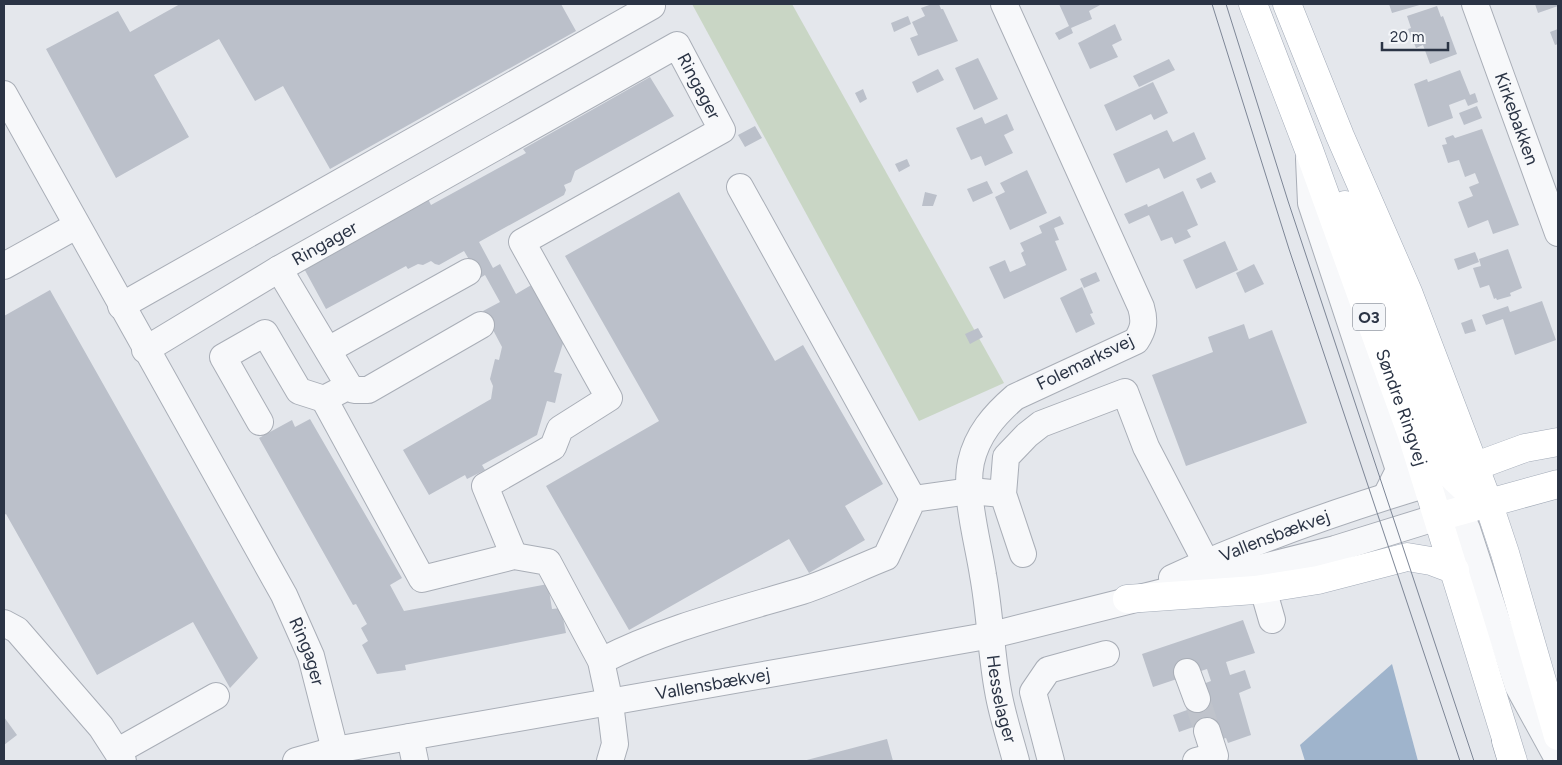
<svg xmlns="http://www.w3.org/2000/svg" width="1562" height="765" font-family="Figtree,sans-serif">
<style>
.green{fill:#c9d6c5}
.water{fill:#9fb4cc}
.building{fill:#bbc0ca}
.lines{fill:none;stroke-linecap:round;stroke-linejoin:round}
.minor-tunnel{stroke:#bfc3cb;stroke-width:26;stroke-dasharray:26 13;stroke-linecap:butt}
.minor-casing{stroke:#a9aeb7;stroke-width:28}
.major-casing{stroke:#a3abb8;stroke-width:29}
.highway-casing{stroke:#8b94a3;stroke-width:29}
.minor{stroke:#f7f8fa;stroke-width:26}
.major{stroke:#fff;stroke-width:28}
.highway{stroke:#fff;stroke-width:28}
.tram{stroke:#7d8696;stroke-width:1}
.labels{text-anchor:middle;stroke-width:4.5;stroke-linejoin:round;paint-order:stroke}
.shield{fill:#f4f6f9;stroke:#676e7b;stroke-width:1}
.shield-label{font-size:16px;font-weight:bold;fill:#2b3445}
.street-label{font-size:18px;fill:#2b3445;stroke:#f4f6f9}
</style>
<rect width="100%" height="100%" fill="#e4e7ec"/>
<!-- green -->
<path class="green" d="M692 4H792L1004 383 919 421Z"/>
<!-- water -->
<path class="water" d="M1392 664 1418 761H1305L1300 745Z"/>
<!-- building -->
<path class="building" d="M180 4H561L576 31 330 169 283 86 255 101 219 39 154 75 189 137 116 178 46 49 118 11 130 32Z
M932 4H939L941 9H943L958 41 918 56 910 38 918 35 912 22 925 16 921 8Z
M1059 4H1102L1089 11 1092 19 1071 28 1073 33 1059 40 1055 33 1069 26Z
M1389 4H1423L1392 13Z
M1535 4H1558V6L1538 13Z
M1437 6 1441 17 1443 16 1457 54 1430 64 1423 45 1416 48 1408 29 1411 28 1407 16Z
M908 16 911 24 894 32 891 23Z
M1115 24 1122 40 1112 45 1118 57 1090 69 1078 43Z
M1558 29V44L1555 45 1550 32Z
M978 58 998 99 974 110 955 68Z
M1169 59 1175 70 1139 87 1133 76Z
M938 69 944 80 917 93 912 82Z
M1460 70 1470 95 1475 93 1478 102 1468 106 1465 99 1449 105 1453 118 1428 127 1414 84 1427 79 1428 82Z
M650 77 674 116 575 171 571 182 564 185 566 190 564 195 479 242 493 268 500 264 516 294 533 284 564 340 554 372 562 374 555 403 547 401 537 435 482 465 485 470 467 479 465 475 429 495 403 450 491 399 493 386 490 379 495 359 499 360 502 347 483 311 500 302 485 275 480 278 464 251 439 265 435 264 431 261 423 265 418 264 408 269 406 266 326 309 301 263 427 197 431 205 526 153 523 149Z
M1153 82 1168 113 1154 120 1151 114 1116 131 1104 105Z
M863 89 867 99 860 103 855 93Z
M1477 106 1482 118 1464 125 1459 113Z
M1007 114 1014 130 1004 135 1013 153 985 166 981 156 971 160 956 128 982 117 985 124Z
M755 126 762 138 745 147 738 135Z
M1482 129 1519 225 1493 234 1488 220 1468 228 1458 202 1473 196 1469 187 1479 183 1475 173 1465 177 1459 160 1448 163 1442 145 1447 144 1445 138 1453 135 1455 138Z
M1167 130 1173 142 1194 132 1206 159 1164 179 1159 168 1126 183 1113 154Z
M907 159 910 166 899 172 895 164Z
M1027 170 1047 213 1010 230 995 197 1005 192 1000 183Z
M1211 172 1216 182 1201 189 1196 179Z
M987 181 993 193 973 202 967 189Z
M1183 191 1198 225 1187 230 1191 237 1175 244 1172 237 1161 241 1149 215 1129 224 1124 214 1147 204 1148 207Z
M679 192 775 361 803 345 883 484 845 506 865 540 809 573 789 539 629 630 546 486 659 421 565 256Z
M925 192 937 195 933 206H922Z
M1060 216 1064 224 1054 228 1059 240 1055 241 1067 270 1004 299 989 267 1005 260 1010 272 1026 265 1021 253 1024 251 1020 243 1042 233 1039 226Z
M1225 241 1238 270 1196 289 1183 260Z
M1508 249 1522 288 1510 293 1511 296 1497 300 1496 298 1494 299 1489 285 1480 288 1473 268 1481 266 1479 259Z
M1475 252 1479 262 1458 270 1454 259Z
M1254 264 1264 284 1245 293 1236 273Z
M1096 272 1100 281 1084 288 1080 279Z
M1082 287 1093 313 1090 314 1095 324 1076 333 1060 298Z
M50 290 258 658 230 688 193 622 97 675 6 514 4 515V316Z
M1542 301 1556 340 1515 355 1503 319 1486 325 1482 315 1508 306 1510 312Z
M1472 319 1476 331 1465 334 1461 323Z
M1244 324 1249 339 1272 330 1307 423 1186 466 1152 375 1213 352 1208 337Z
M978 328 983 337 970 344 965 334Z
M310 419 402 578 390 585 404 611 548 584 552 609 561 608 566 633 405 665 406 670 377 674 362 645 368 641 361 628 367 624 356 604 353 605 259 438 292 420 295 427Z
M1243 620 1255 653 1226 662 1230 675 1245 670 1251 688 1239 693 1251 735 1228 743 1226 738 1219 740 1196 726 1179 732 1173 715 1190 709 1203 684 1211 681 1207 669 1153 687 1142 654Z
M4 717 17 735 4 745Z
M887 739 893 761H803Z"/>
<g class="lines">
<!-- minor-tunnel -->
<path class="minor-tunnel" d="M1197 699 1207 731"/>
<defs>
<g id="minor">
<path id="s1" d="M1004 4 1141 307C1145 321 1144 329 1136 341L1015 397C994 415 977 435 971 462 964 495 978 542 983 575 990 613 991 653 998 691 1002 715 1010 738 1016 761"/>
<path id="s2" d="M1475 4 1558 233"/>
<path id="s3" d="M4 94 284 595 311 656 335 750"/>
<path d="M1309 159 1311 203 1399 470 1386 496"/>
<path d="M740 187 913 499"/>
<path d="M4 266 76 226"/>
<path d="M279 269 349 386 324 399 422 579 514 556 548 562 601 661 610 703 615 744 610 761"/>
<path d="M121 306 652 6 651 4"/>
<path id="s4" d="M145 350 279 269 677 45 722 130 522 242 609 398 560 429 553 447 485 486 514 556"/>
<path d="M328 350 468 272"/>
<path d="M349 386 354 390H368L481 325"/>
<path d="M260 422 223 357 265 333 299 391 324 399"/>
<path d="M1023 554 1003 494 1006 457 1027 435 1041 424 1125 392 1146 447 1206 562"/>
<path d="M1257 568 1272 620"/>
<path id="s5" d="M1172 578C1254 540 1341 510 1427 484L1458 511 1467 529 1518 686 1558 759"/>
<path d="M4 623 17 630 101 727 123 761"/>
<path d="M601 661C666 628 732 612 802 591 830 582 858 568 886 557L913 499 970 491 1003 494"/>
<path d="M1187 672 1197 699"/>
<path d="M410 737 415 761"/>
<path d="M118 751 216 696"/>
<path id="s6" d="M296 761 335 750 992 635 1335 549 1438 517"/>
<path d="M1051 761 1033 692 1048 670 1106 654"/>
<path d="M1196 761 1215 756 1207 731"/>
</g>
<g id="major">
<path id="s7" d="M1253 4 1309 150 1412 435 1513 761"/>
<path d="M1287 4 1340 136 1408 292 1488 502 1505 553 1558 736"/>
<path d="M1345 205 1389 303 1451 475 1468 491 1488 502"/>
<path d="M1457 473 1525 448 1558 442"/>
<path d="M1438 517 1558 484"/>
<path d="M1127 599 1255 590 1318 580 1407 557 1431 561 1455 570"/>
</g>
<path id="highway" d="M1506 741 1512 761"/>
</defs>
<!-- minor casing -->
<use href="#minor" class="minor-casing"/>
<!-- major casing -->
<use href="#major" class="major-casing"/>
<!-- highway casing -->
<use href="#highway" class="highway-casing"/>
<!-- minor -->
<use href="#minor" class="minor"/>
<!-- major -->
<use href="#major" class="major"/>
<!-- highway -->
<use href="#highway" class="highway"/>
<!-- tram -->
<path class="tram" d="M1212 4 1289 249 1460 761
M1226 4 1288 201 1474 761"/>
</g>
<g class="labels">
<!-- shield labels -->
<rect class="shield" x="1353" y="303.5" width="32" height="27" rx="4"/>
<g class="shield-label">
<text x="1369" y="323">O3</text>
</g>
<!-- street labels -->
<g class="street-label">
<text dy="6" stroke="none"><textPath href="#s4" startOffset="660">Ringager</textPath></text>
<text dy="6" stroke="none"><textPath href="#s2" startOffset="122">Kirkebakken</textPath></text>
<text dy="6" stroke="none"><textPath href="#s4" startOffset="209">Ringager</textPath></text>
<text transform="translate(1085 362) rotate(-26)" y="6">Folemarksvej</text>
<text dy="6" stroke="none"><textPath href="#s7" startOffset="430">Søndre Ringvej</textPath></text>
<text dy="6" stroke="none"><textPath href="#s5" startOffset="111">Vallensbækvej</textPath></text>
<text dy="6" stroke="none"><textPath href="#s3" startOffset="635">Ringager</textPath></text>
<text dy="6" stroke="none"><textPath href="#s6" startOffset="424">Vallensbækvej</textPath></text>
<text dy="6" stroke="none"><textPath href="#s1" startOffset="821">Hesselager</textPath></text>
</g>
</g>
<!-- border -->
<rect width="1562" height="765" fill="none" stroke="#2b3445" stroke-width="10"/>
<!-- scale -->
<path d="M1382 42v8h66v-8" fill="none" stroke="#2b3445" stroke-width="2.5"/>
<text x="1390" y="42" font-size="15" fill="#2b3445" stroke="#f4f6f9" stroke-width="4" paint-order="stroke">20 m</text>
</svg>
